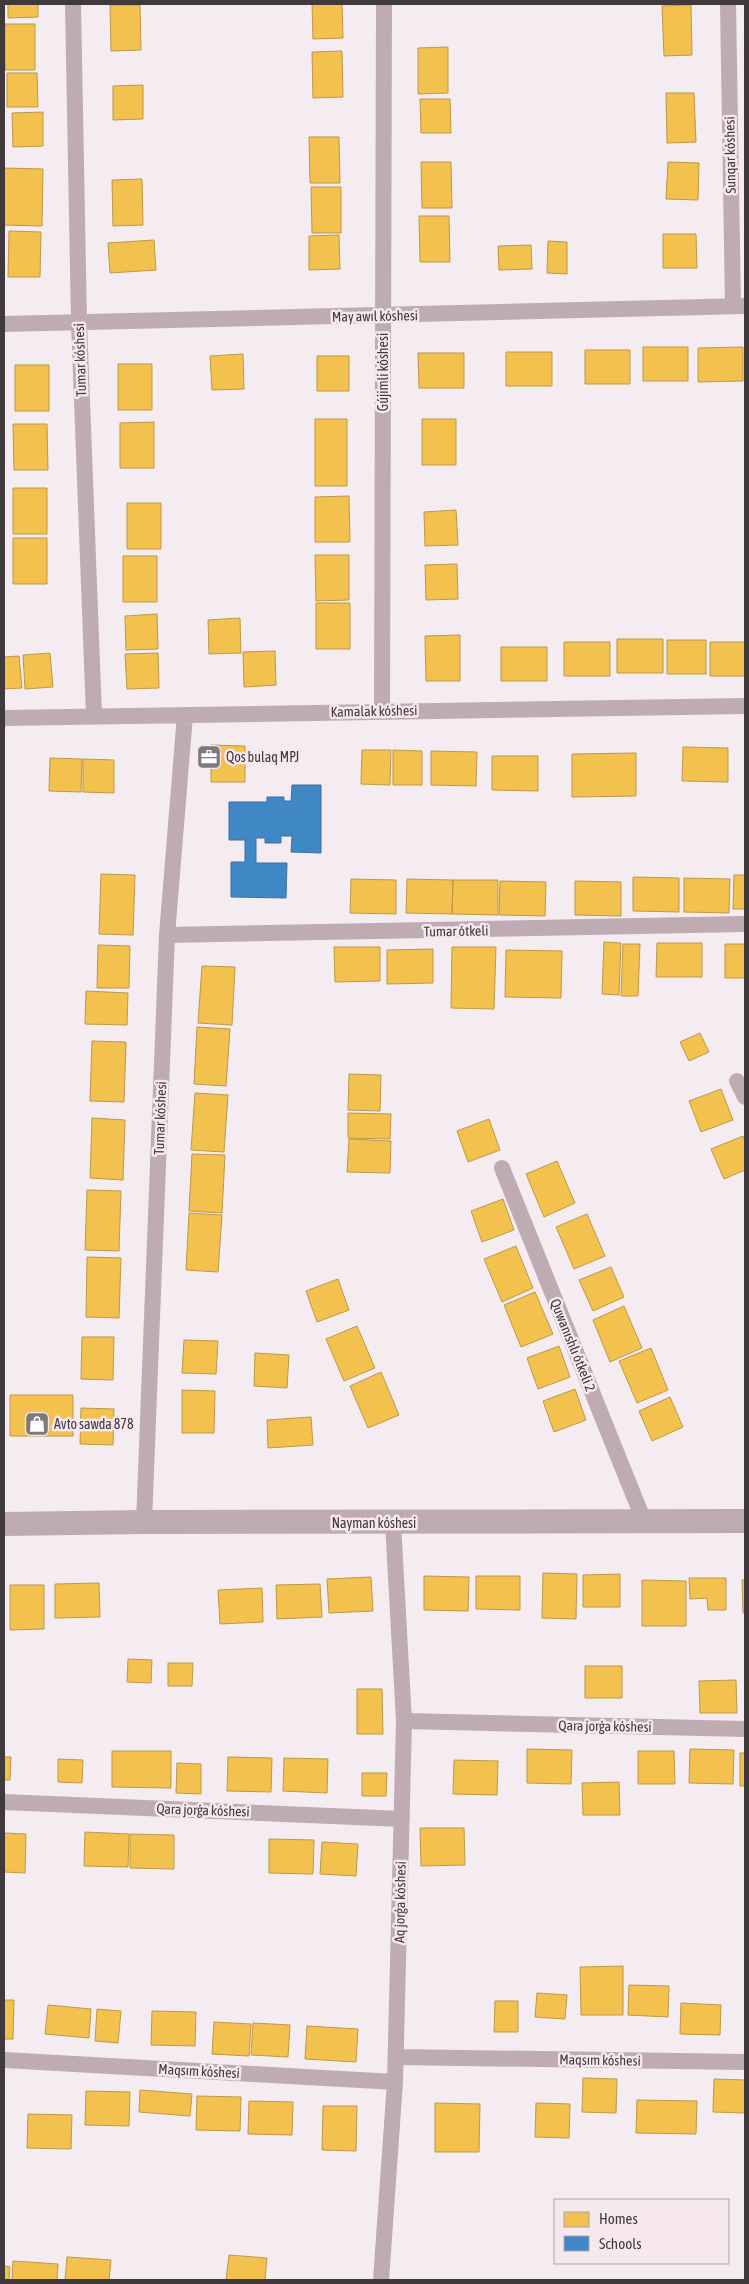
<svg xmlns="http://www.w3.org/2000/svg" width="749" height="2284" font-family="'Asap Condensed',sans-serif">
<style>
.homes{fill:#f2c14e;stroke:#bd9849}
.schools{fill:#3f88c5;stroke:#3f719c}
.lines{fill:none;stroke-linecap:round;stroke-linejoin:round}
.street{stroke:#beacb2;stroke-width:16}
.secondary{stroke:#bdabb0;stroke-width:24}
.labels{text-anchor:middle;stroke-width:5;stroke-linejoin:round;paint-order:stroke}
.street-label{font-size:14px;fill:#403a3d;stroke:#f7e8f0}
.poi-label{font-size:14px;fill:#403a3d;stroke:#f7e8f0;text-anchor:start}
</style>
<rect width="100%" height="100%" fill="#f4ecf0"/>
<!-- homes -->
<path class="homes" d="M8 4H38V17L8 18Z
M312 4H342L343 38 313 39Z
M110 5H140L141 50 111 51Z
M691 5 692 55 664 56 662 6Z
M5 24H35V70H5Z
M448 47V93L418 94V48Z
M342 51 343 97 313 98 312 52Z
M7 73H37L38 107H7Z
M143 85V119L113 120V86Z
M666 93H694L696 142 667 143Z
M420 99H450L451 133H421Z
M43 112V146L13 147 12 113Z
M309 137H339L340 183H310Z
M421 162H451L452 208H422Z
M668 162 699 163 698 200 666 199Z
M4 168 43 169 42 226 4 225Z
M142 179 143 225 113 226 112 180Z
M311 187H341V233H312Z
M419 216H449L450 262H420Z
M9 231 41 232 40 277H8Z
M663 234H696L697 268H663Z
M339 235 340 269 309 270V236Z
M154 240 156 270 110 273 108 243Z
M548 241 567 242V274L547 273Z
M531 245 532 269 499 270 498 246Z
M643 347H688V381H643Z
M743 347V381L698 382V348Z
M585 350H630V384H585Z
M506 352H552V386H506Z
M418 353H464V388H419Z
M243 354 244 389 212 390 210 356Z
M317 356H349V391H317Z
M118 364H152V410H118Z
M15 365H49V411H15Z
M315 419H347V486H315Z
M422 419H456V465H422Z
M154 422V468H120V423Z
M13 424H47L48 470H14Z
M13 488H47V534H13Z
M349 496 350 542H315V497Z
M127 503H161V549H127Z
M456 510 458 545 425 546 424 512Z
M13 538H47V584H13Z
M315 555H349V600L316 601Z
M123 556H157V602H123Z
M457 564 458 599 426 600 425 565Z
M316 603H350V649H316Z
M157 614 158 649 126 650 125 616Z
M240 618 241 653 209 654 208 620Z
M460 635V681H426L425 636Z
M617 639H663V673H617Z
M667 640H706V674H667Z
M564 642H610V676H564Z
M710 642H745V676H710Z
M501 647H547V681H501Z
M275 651 276 685 244 687 243 652Z
M50 653 53 687 25 689 23 655Z
M158 653 159 688 127 689 125 654Z
M19 656 22 688 4 689V657Z
M211 745 245 746V782H211Z
M683 747 728 748V782L682 781Z
M362 750H391L390 785 361 784Z
M393 750 422 751V785H393Z
M431 751 477 752 476 786 431 785Z
M636 753V796L572 797V754Z
M492 756H538V791L492 790Z
M50 758 82 759 81 792 49 791Z
M83 759 114 760V793L83 792Z
M101 874 135 875 133 935 99 934Z
M734 875H745V909H733Z
M633 877 679 878V912L633 911Z
M684 878 730 879 729 913 684 912Z
M351 879 396 880V914L350 913Z
M407 879 453 880 452 914 406 913Z
M453 880H498V915L452 914Z
M500 881 546 882 545 916 499 915Z
M575 881 621 882V916L575 915Z
M604 942 621 943 619 995 602 994Z
M657 943H702V977H656Z
M623 944H640L638 996H621Z
M725 944H745V978H725Z
M98 945 130 946 129 988H97Z
M334 947H380V981L335 982Z
M452 947H496L494 1009 451 1008Z
M433 949V983L387 984V950Z
M506 950 562 951 561 998 505 997Z
M202 966 235 967 232 1025 198 1023Z
M86 991 128 993 127 1025 85 1024Z
M197 1027 230 1029 226 1086 194 1084Z
M700 1033 709 1052 689 1061 680 1042Z
M92 1041 126 1042 124 1102 90 1101Z
M349 1074 381 1075 380 1111 348 1110Z
M721 1089 733 1120 701 1132 689 1101Z
M195 1093 228 1095 224 1152 191 1150Z
M348 1113 391 1114 390 1139 348 1138Z
M92 1118 125 1120 123 1180 90 1178Z
M489 1119 500 1150 468 1162 457 1131Z
M743 1136 745 1142V1170L724 1179 711 1149Z
M349 1139 391 1141 390 1173 347 1172Z
M192 1154 225 1155 222 1213 189 1211Z
M557 1161 575 1203 544 1217 526 1174Z
M87 1190 121 1191 119 1251 85 1250Z
M503 1199 514 1230 482 1242 471 1211Z
M189 1213 222 1215 218 1272 186 1270Z
M587 1214 605 1256 574 1269 556 1227Z
M516 1246 533 1288 502 1302 484 1259Z
M87 1257 121 1258 119 1318 86 1317Z
M611 1267 624 1297 593 1311 579 1280Z
M338 1279 349 1310 317 1322 306 1291Z
M535 1292 553 1334 521 1347 504 1305Z
M624 1306 642 1348 610 1362 593 1320Z
M357 1326 375 1368 344 1381 326 1339Z
M82 1337H114L113 1380 81 1379Z
M184 1340 218 1341 216 1374 182 1373Z
M559 1346 570 1377 538 1389 527 1358Z
M651 1348 668 1390 637 1403 619 1361Z
M255 1353 289 1355 287 1388 254 1386Z
M381 1372 399 1415 368 1428 350 1386Z
M575 1389 586 1420 554 1432 543 1401Z
M182 1390 215 1391 214 1433H182Z
M10 1395H73V1436H10Z
M670 1397 683 1427 652 1441 639 1411Z
M81 1408 114 1409 113 1445 80 1444Z
M311 1417 313 1445 268 1448 267 1420Z
M543 1573 577 1574 576 1619 542 1618Z
M620 1574V1607H583V1575Z
M424 1576 469 1577 468 1611 424 1610Z
M476 1576H520V1610L476 1609Z
M371 1577 373 1611 329 1613 327 1579Z
M689 1578H726V1610H708L707 1598 690 1599Z
M642 1580 686 1581V1626H642Z
M742 1580H745V1613H743Z
M99 1583 100 1617 55 1618V1584Z
M320 1584 322 1617 277 1619 276 1585Z
M10 1585H44V1629L10 1630Z
M262 1588 263 1622 220 1624 218 1590Z
M128 1659 152 1660 151 1683 127 1682Z
M168 1663H193L192 1686H168Z
M585 1666H622V1698H585Z
M736 1680 737 1713H700L699 1681Z
M357 1689H382L383 1734H357Z
M527 1749 572 1750 571 1784 527 1783Z
M690 1749 734 1750 733 1784 689 1783Z
M112 1751H171V1788L112 1787Z
M638 1751H674L675 1784H638Z
M740 1753H745V1786H740Z
M4 1757H11L10 1780H4Z
M228 1757 272 1758 271 1792 227 1791Z
M284 1758 328 1759 327 1793 283 1791Z
M58 1759 83 1760 82 1783 58 1782Z
M454 1760 498 1761 497 1795 453 1794Z
M177 1763 201 1764V1794L176 1793Z
M362 1773H387L386 1796H362Z
M619 1782 620 1815H583L582 1783Z
M420 1828H464L465 1865 421 1866Z
M85 1832 129 1834 128 1867 84 1866Z
M4 1833 26 1834 25 1873 4 1872Z
M130 1834 174 1835V1869L130 1868Z
M269 1839 314 1840 313 1874 269 1873Z
M322 1842 358 1844 356 1876 320 1874Z
M623 1966V2015H581L580 1967Z
M629 1985 669 1986 668 2017 628 2015Z
M537 1993 567 1995 565 2019 535 2017Z
M4 2000H14L13 2039H4Z
M495 2001H518V2032H494Z
M681 2003 721 2005 720 2035 680 2034Z
M48 2005 91 2009 89 2038 45 2034Z
M97 2009 121 2011 118 2043 95 2041Z
M152 2011 196 2012 195 2046 151 2045Z
M214 2022 251 2024 249 2056 212 2054Z
M253 2023 290 2025 288 2057 251 2055Z
M307 2026 358 2029 356 2062 305 2059Z
M583 2078 617 2079 616 2113 582 2112Z
M714 2079 745 2080V2113L713 2112Z
M140 2090 192 2094 190 2116 139 2112Z
M86 2091 130 2092 129 2126 85 2125Z
M197 2096 241 2097 240 2131 196 2130Z
M637 2100 697 2101 696 2134 636 2133Z
M249 2101 293 2102 292 2135 248 2134Z
M435 2103 480 2104 479 2152H435Z
M536 2103 570 2104 569 2138 535 2137Z
M323 2106H357L356 2151 322 2150Z
M28 2114 72 2115 71 2149 27 2148Z
M229 2255 267 2258 265 2280H226Z
M67 2257 111 2260 109 2280H65Z
M13 2261 58 2264 57 2280H12Z
M4 2266 10 2267 9 2280H4Z"/>
<!-- schools -->
<path class="schools" d="M292 785H321V853L291 852 292 836H281V843H265V838H256V863H287L286 898 231 897V862H245V840H229V802H267V797H284V801H291Z"/>
<g class="lines">
<!-- street -->
<path class="street" d="M73 4 79 322 94 716
M728 4 733 306
M4 324 745 306
M382 711 384 4
M4 718 745 706
M167 935 745 924
M737 1081 745 1097
M502 1168 644 1521
M144 1522 167 935 185 715
M404 1721 745 1729
M4 1802 402 1819
M396 2057 745 2062
M4 2060 395 2082
M381 2280 395 2082 404 1721 393 1523"/>
<!-- secondary -->
<path class="secondary" d="M4 1524 144 1522 745 1521"/>
</g>
<!-- icons -->
<defs>
<symbol id="office-square" viewBox="-11 -11 22 22"><rect x="-9" y="-9" width="18" height="18" rx="4" fill="#7f787c" stroke="#f7e8f0"/><path d="M-6-3h4V-5.5h4V-3h4V5H-6ZM-1-4.5V-3h2v-1.5ZM-6 0V1H6V0Z" fill="#fff"/></symbol>
<symbol id="shop-square" viewBox="-11 -11 22 22"><rect x="-9" y="-9" width="18" height="18" rx="4" fill="#7f787c" stroke="#f7e8f0"/><path d="M-5-2.5h2.3a2.7 3.5 0 0 1 5.4 0H5L5.5 6h-11ZM-1.5-2.5h3a1.5 2.3 0 0 0-3 0Z" fill="#fff"/></symbol>
</defs>
<g fill-rule="evenodd">
<use href="#office-square" x="195" y="743" width="28" height="28"/>
<use href="#shop-square" x="23" y="1410" width="28" height="28"/>
</g>
<g class="labels">
<!-- street labels -->
<g class="street-label">
<text transform="translate(730 155) rotate(-91)" y="5">Sunqar kóshesi</text>
<text transform="translate(375 316) rotate(-1)" y="5">May awıl kóshesi</text>
<text transform="translate(80 360) rotate(-92)" y="5">Tumar kóshesi</text>
<text transform="translate(383 372) rotate(-90)" y="5">Gújimli kóshesi</text>
<text transform="translate(374 711) rotate(-1)" y="5">Kamalak kóshesi</text>
<text transform="translate(456 931) rotate(-1)" y="5">Tumar ótkeli</text>
<text transform="translate(160 1118) rotate(-88)" y="5">Tumar kóshesi</text>
<text transform="translate(573 1345) rotate(68)" y="5">Quwanıshlı ótkeli 2</text>
<text x="374" y="1528">Nayman kóshesi</text>
<text transform="translate(605 1726) rotate(1)" y="5">Qara jorǵa kóshesi</text>
<text transform="translate(203 1810) rotate(2)" y="5">Qara jorǵa kóshesi</text>
<text transform="translate(400 1902) rotate(-89)" y="5">Aq jorǵa kóshesi</text>
<text transform="translate(600 2060) rotate(1)" y="5">Maqsım kóshesi</text>
<text transform="translate(199 2071) rotate(3)" y="5">Maqsım kóshesi</text>
</g>
<!-- poi labels -->
<g class="poi-label">
<text x="226" y="762">Qos bulaq MPJ</text>
<text x="54" y="1429">Avto sawda 878</text>
</g>
</g>
<!-- border -->
<rect width="749" height="2284" fill="none" stroke="#403a3d" stroke-width="10"/>
<!-- legend -->
<rect x="554" y="2199" width="175" height="65" fill="#f7e8f0" stroke="#aea2a8"/>
<rect x="564" y="2212" width="25" height="15" fill="#f2c14e" stroke="#aea2a8"/>
<text x="599" y="2224" font-size="15" fill="#403a3d">Homes</text>
<rect x="564" y="2236" width="25" height="15" fill="#3f88c5" stroke="#aea2a8"/>
<text x="599" y="2249" font-size="15" fill="#403a3d">Schools</text>
</svg>
